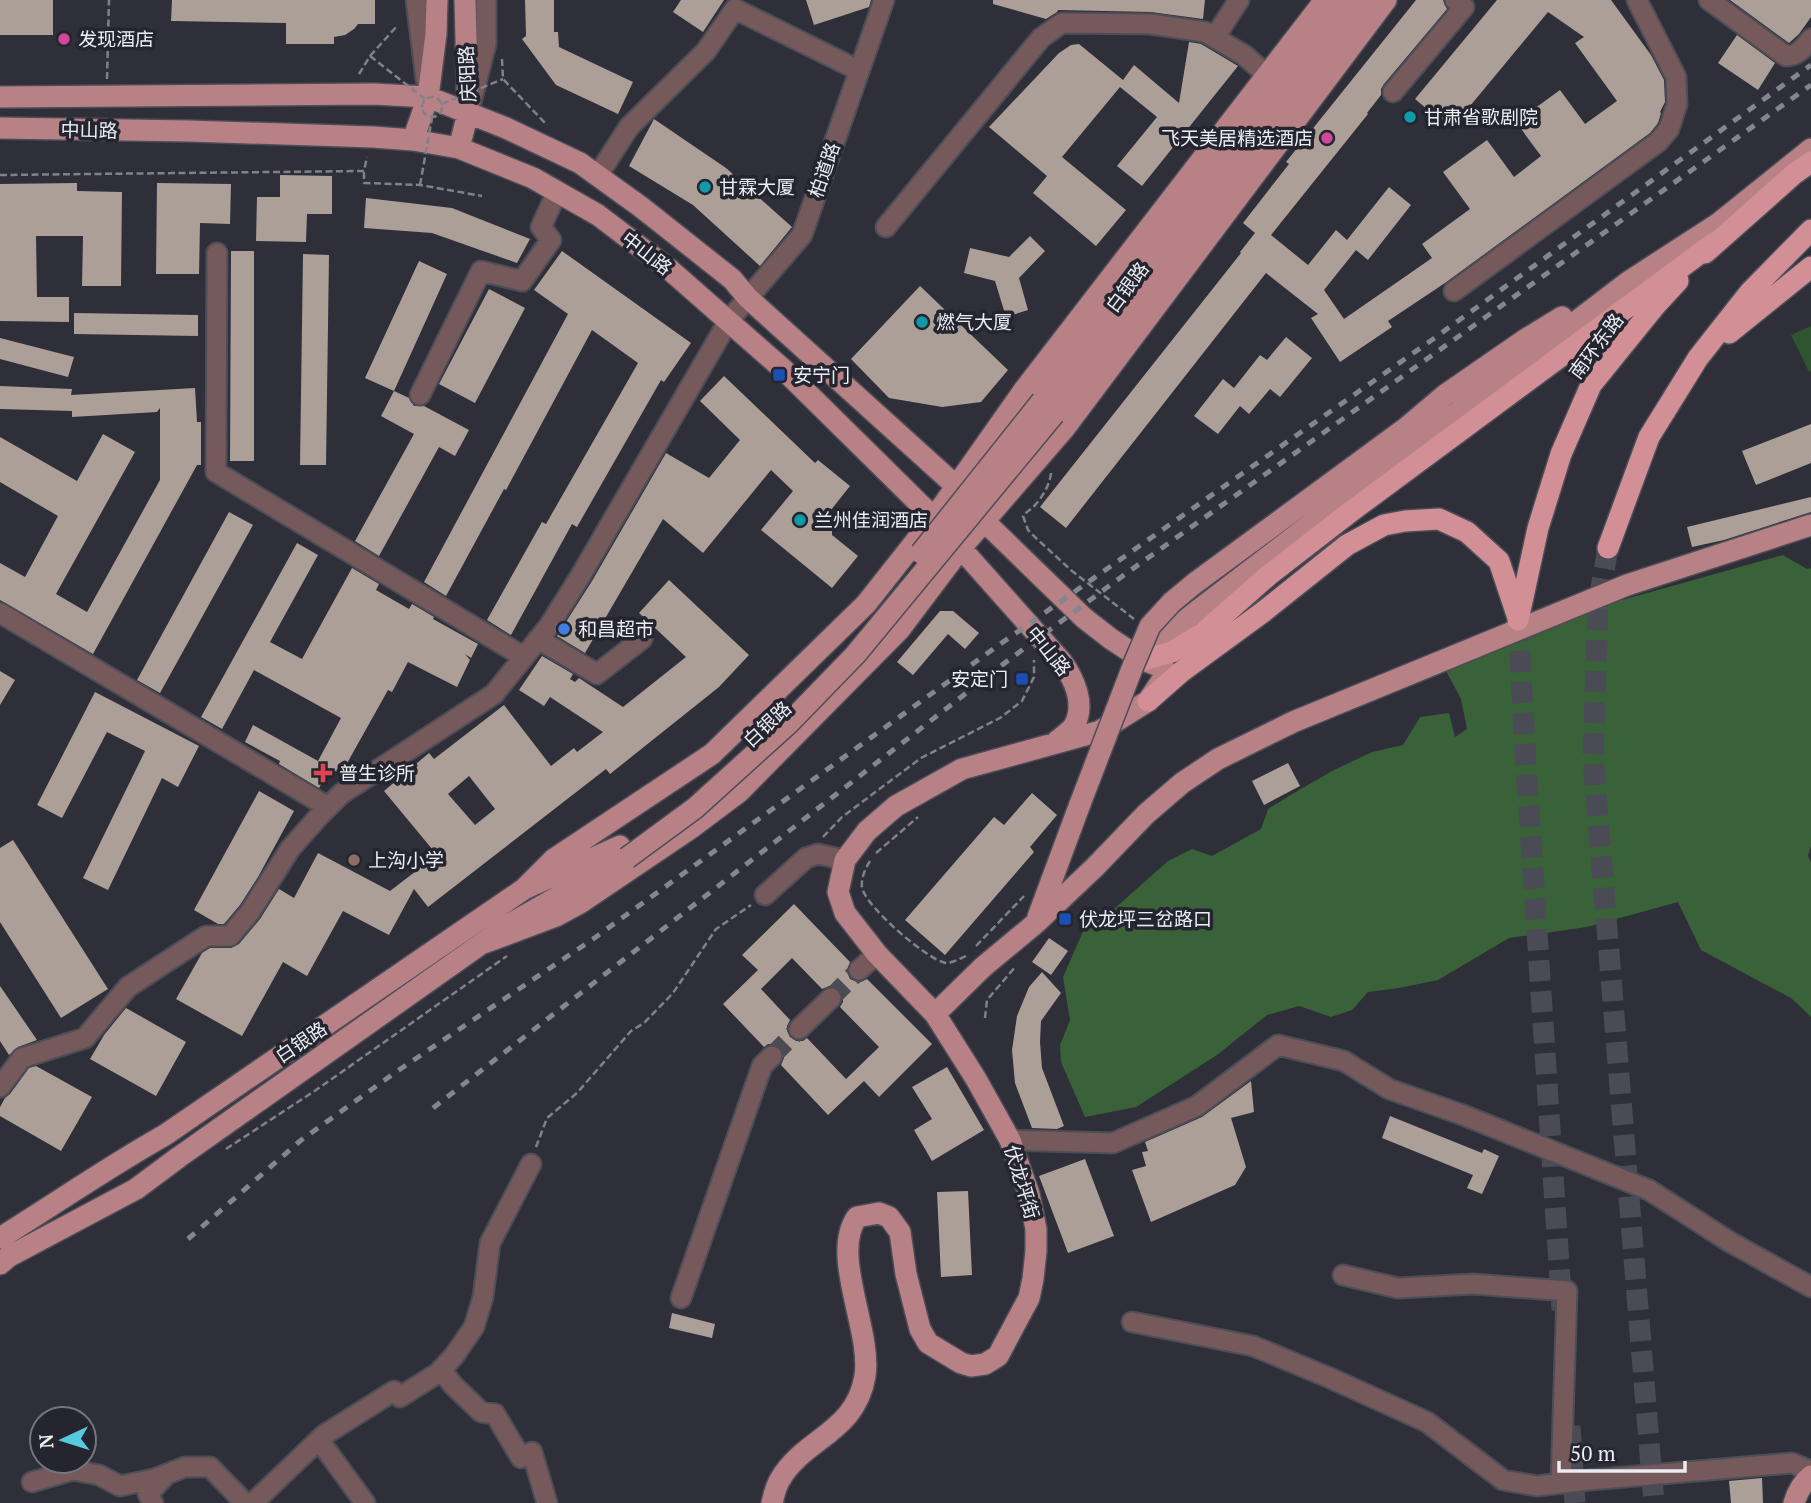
<svg xmlns="http://www.w3.org/2000/svg" width="1811" height="1503" font-family="'PT Serif','Noto Sans SC',serif">
<style>
.green{fill:#2f5430}
.forest{fill:#396239}
.building{fill:#ac9f98;fill-rule:evenodd}
.lines{fill:none;stroke-linecap:round;stroke-linejoin:round}
.minor-tunnel{stroke:#4a4b55;stroke-width:19;stroke-dasharray:19 10;stroke-linecap:butt}
.highway-tunnel{stroke:#4a4b55;stroke-width:21;stroke-dasharray:21 10;stroke-linecap:butt}
.minor-casing{stroke:#4c4d57;stroke-width:23}
.major-casing{stroke:#4c4d57;stroke-width:24}
.highway-casing{stroke:#4c4d57;stroke-width:24}
.path{stroke:#81818a;stroke-width:2.5;stroke-dasharray:7 3.5;stroke-linecap:butt}
.minor{stroke:#75595b;stroke-width:19}
.major{stroke:#b88185;stroke-width:21}
.highway{stroke:#d29096;stroke-width:21}
.rail{stroke:#84858d;stroke-width:5;stroke-dasharray:9 9;stroke-linecap:butt}
.major-bridge-casing{stroke:#4c4d57;stroke-width:24;stroke-linecap:butt}
.path-bridge{stroke:#81818a;stroke-width:2.5;stroke-dasharray:7 3.5;stroke-linecap:butt}
.major-bridge{stroke:#b88185;stroke-width:21}
.hotel-dot{fill:#d1479c;stroke:#24252e;stroke-width:2.5}
.culture-dot{fill:#0f9aa8;stroke:#24252e;stroke-width:2.5}
.transit-dot{fill:#1a4fb4;stroke:#24252e;stroke-width:2.5}
.shop-dot{fill:#3f7fe0;stroke:#24252e;stroke-width:2.5}
.health-dot{fill:#e0444e;stroke:#24252e;stroke-width:2.5}
.education-dot{fill:#8d6e63;stroke:#24252e;stroke-width:2.5}
.labels{text-anchor:middle;stroke-width:7;stroke-linejoin:round;paint-order:stroke}
.poi-label{font-size:19px;fill:#ececf3;stroke:#24252e;text-anchor:start}
.street-label{font-size:19px;fill:#ececf3;stroke:#24252e}
</style>
<rect width="100%" height="100%" fill="#2e2f39"/>
<!-- green -->
<path class="green" d="M1811 326V371L1809 372 1791 335Z"/>
<!-- forest -->
<path class="forest" d="M1783 555 1807 569 1811 568V846L1808 856 1811 862V1017L1791 998 1701 950 1678 902 1587 927 1509 938 1438 980 1399 988 1368 992 1352 1010 1331 1017 1299 1006 1267 1015 1217 1055 1136 1107 1085 1117 1061 1062 1060 1045 1070 1020 1063 977 1085 927 1114 909 1168 861 1192 849 1212 856 1261 829 1268 809 1299 790 1332 771 1372 752 1403 745 1420 717 1449 713 1455 737 1467 729 1461 699 1445 669 1550 626 1615 602Z"/>
<!-- building -->
<path class="building" d="M0 0H53V35H0Z
M172 0H375V24H358L354 29 345 35 334 37V44H286V23L171 21Z
M525 0H554V32H558L559 47 633 82 618 114 556 85 522 39 526 36Z
M681 0H724L703 32 673 12Z
M806 0H871L869 7 814 25Z
M993 0H1205L1203 19 1151 12 1058 10 1057 12 1046 19 993 4Z
M1416 0H1443L1447 9 1384 84 1381 89V95L1367 113 1368 114 1271 235 1308 265 1336 230 1347 240 1389 187 1411 205 1368 260 1356 250 1324 290 1344 319 1432 258 1422 244 1470 209 1443 172 1487 140 1514 177 1541 156 1516 122 1560 90 1585 124 1617 101 1575 43 1584 37 1548 12 1451 129 1415 99 1497 0H1611L1651 55 1664 80 1665 102 1660 112 1661 113 1658 123 1650 133 1445 283 1388 321 1392 327 1340 362 1311 318 1318 314 1266 273 1066 528 1040 507 1241 253 1240 252 1255 233 1243 223 1289 164 1286 162Z
M1730 0H1811V17L1799 34 1789 43Z
M1737 35 1775 63 1758 90 1718 63Z
M1189 42 1201 44 1238 66 1142 186 1117 166 1157 117 1120 87 1062 157 1126 210 1096 246 1033 193 1047 176 989 127 1059 53 1071 45 1079 44 1123 80 1134 65 1179 103Z
M654 119 726 168 792 227 760 266 693 205 629 166Z
M280 175 332 176V214H307L306 242 256 241 257 197H280Z
M77 183V191L122 192 121 286H82L83 236H36L37 297H69V322L0 321V184Z
M157 183 231 184 230 224 200 223 199 274H156Z
M366 198 452 208 530 239 517 263 432 233 364 228Z
M1030 236 1045 251 1019 278 1028 310 1006 317 995 281 964 273 970 248 1009 257Z
M231 251H254V461H230Z
M562 251 691 343 664 382 661 380 577 527 572 524 511 635 487 620 542 522 546 524 638 363 592 330 506 490 504 489 446 596 424 582 568 314 534 290Z
M303 254 329 255 326 465H300Z
M419 261 447 274 394 391 365 378Z
M920 286 1008 370 981 402 942 407 889 398 851 359Z
M489 289 525 308 475 403 439 384Z
M74 313 198 315V336L74 334Z
M1286 337 1312 358 1280 397 1270 389 1249 414 1240 406 1218 434 1194 416 1223 379 1234 388 1260 355 1267 360Z
M0 338 74 357 68 377 0 359Z
M724 376 815 463 818 460 850 486 827 515 832 524V535L858 556 832 588 761 530 793 491 771 470 703 553 663 519 585 653 557 636 592 581 666 453 709 478 740 440 700 401Z
M0 386 72 389 71 395 195 388 197 422H201V465H197L93 654 0 600V563L25 577 58 516 0 482V437L77 481 103 434 135 452 56 594 87 612 160 480V408L157 412 72 417V411L0 409Z
M394 391 409 398 414 406H424L469 430 455 456 439 447 379 556 355 541 414 434 381 416Z
M1811 424V463L1756 485 1742 451Z
M1811 497V512L1724 540 1692 547 1687 527Z
M229 512 253 525 160 693 137 680Z
M297 543 318 555 270 642 302 659 352 568 379 584 376 590 409 609 412 604 434 617 433 619 478 644 471 658 465 654 470 660 457 687 408 662 392 692 388 690 341 774 330 768 319 788 279 764 280 761 245 742 253 725 318 761 341 718 254 670 222 729 201 717Z
M669 580 749 655 719 687 610 774 606 769 428 907 414 889 389 935 343 911 307 976 283 962 242 1036 176 999 202 953 210 948H231L239 944 260 919 279 889 294 898 318 853 390 891 437 855 384 791 429 753 434 759 504 705 551 766 574 748 577 752 603 732 550 697 544 706 519 690 542 656 573 674 570 679 575 682 579 678 623 707 686 657 639 613ZM469 776 495 809 475 825 448 794Z
M940 611H953L979 633 965 649 948 634 913 675 897 662Z
M0 671 15 680 0 705Z
M95 692 199 746 178 787 162 778 108 890 83 878 145 751 107 732 62 818 37 805Z
M1288 763 1300 786 1264 805 1252 781Z
M259 791 294 811 258 877 240 905 224 924H218L194 910Z
M1032 793 1057 815 1030 847 1034 852 945 955 905 920 994 817 1004 825Z
M13 840 108 989 61 1018 0 922V848Z
M794 904 850 962 847 972 850 979 855 981 861 982 867 979 932 1044 879 1097 864 1081 828 1115 781 1065 784 1058V1054L781 1048 774 1044H768L764 1047 723 1004 758 970 742 955ZM792 958 822 989 829 986H835L839 989 843 996V1002L840 1007 879 1047 846 1079 807 1038 803 1041H796L790 1037 787 1031V1026L790 1020 761 989Z
M1049 938 1068 951 1051 975 1032 962Z
M1042 972 1061 993 1041 1021 1040 1042 1042 1068 1064 1126 1057 1129 1032 1128 1015 1083 1012 1050 1017 1016 1029 987Z
M0 986 37 1040 18 1047 9 1055 0 1041Z
M126 1008 186 1042 156 1096 90 1059 104 1035Z
M36 1066 92 1097 61 1151 0 1116V1107L5 1098 10 1094 29 1068Z
M947 1067 984 1130 932 1161 914 1130 932 1119 912 1087Z
M1251 1081 1254 1112 1231 1118 1246 1167 1235 1185 1151 1222 1132 1170 1146 1166 1142 1152 1148 1151 1145 1142 1202 1117Z
M1390 1116 1482 1153 1484 1149 1499 1156 1482 1194 1467 1188 1473 1175 1382 1138Z
M1085 1159 1114 1236 1068 1253 1039 1176Z
M968 1191 972 1275 941 1277 937 1192Z
M672 1313 715 1324 712 1338 669 1328Z
M1762 1478 1763 1503H1731L1729 1481Z"/>
<g class="lines">
<!-- minor-tunnel -->
<path class="minor-tunnel" d="M831 998 859 970
M772 1056 799 1029"/>
<!-- highway-tunnel -->
<path class="highway-tunnel" d="M1608 548 1598 605 1593 758 1654 1503
M1518 620 1526 766 1562 1310
M1570 1426 1575 1503"/>
<defs>
<path id="minor" d="M416 0 426 79
M1709 0 1786 56C1798 56 1804 47 1811 39
M1215 37 1239 0
M1393 92 1464 7 1455 0
M471 102 486 44V0
M598 175 629 127 706 51 735 9 858 70
M886 227 1041 38 1062 23 1151 24 1205 32 1244 55 1267 75
M217 253 216 472 524 657
M1454 291 1658 142 1669 129 1677 104 1676 77 1637 0
M420 395 481 271 522 281 551 240 541 227 557 192
M0 613 328 807
M538 639 597 674 642 639
M765 895 806 858 818 854 845 860
M859 970 877 954
M799 1029 831 998
M0 1087 22 1058 85 1038 128 987 206 936H230L250 912 290 849 320 815 341 794 494 694 549 626 581 575 729 320 802 235 884 0
M1010 1140 1113 1143 1197 1106 1278 1045 1344 1061 1389 1089 1463 1115 1649 1190 1730 1242 1811 1287
M1343 1275 1398 1288 1473 1284 1567 1291 1561 1483
M681 1298 762 1066 772 1056
M1132 1322 1253 1346 1330 1378 1427 1422 1503 1480 1537 1486 1589 1480 1792 1463 1811 1471
M441 1370 453 1385 481 1412 495 1414 521 1458 532 1452 547 1503
M319 1440 365 1503
M32 1482 73 1470 99 1475 120 1486 154 1479 185 1467H210L245 1503
M153 1503 148 1494 164 1477
M253 1503 324 1435 394 1391 400 1397 438 1373 454 1356 474 1327 483 1297 490 1243 531 1164"/>
<path id="major" d="M0 97 374 94 428 97 506 128 580 163 641 207 732 279 748 298 956 486 984 521 1084 618 1111 639 1143 660 1164 668 1165 676 1148 701 1100 731 962 769 896 806 867 831 845 860 838 892 845 913 877 954 935 1014 976 1079 1010 1140 1029 1194 1036 1229V1251L1033 1279 1029 1298 998 1356 985 1364 971 1366 961 1363 928 1343 920 1329 906 1274 900 1232 889 1217 879 1213 857 1217C830 1255 872 1330 865 1376 856 1432 805 1438 781 1478 776 1485 774 1494 772 1503
M0 128 189 131 373 137 413 140 459 148 533 178 598 215 669 269 784 370 934 518 1062 662C1074 679 1086 704 1074 726 1071 731 1062 737 1057 741
M413 140 428 97 436 34 437 0
M459 148 468 113 465 0
M1042 401 1344 0
M1054 414 1364 0
M1195 583 1406 428 1445 395 1526 339 1562 317
M1143 660 1159 640 1628 282 1719 223 1811 149
M524 889 554 859 712 754 866 604 934 518 1024 390 1325 0
M1038 917 1080 804
M481 944 556 916 580 903 691 828 739 792 900 629 961 548 1064 429 1386 0
M935 1014 983 967 1036 923 1095 867 1146 814 1182 783 1218 759 1293 722 1627 585 1811 525
M0 1238C55 1204 108 1167 165 1135L524 889 620 846
M0 1264 8 1257 136 1189 179 1157 481 944 510 924 616 864
M1794 1503C1797 1493 1802 1483 1811 1476"/>
<path id="highway" d="M1705 253 1794 174 1811 162
M1729 333 1811 267
M1608 548 1649 437 1698 358 1750 292 1811 230
M1518 620 1538 528 1561 454 1591 385 1655 306 1678 281
M1143 660 1172 652 1203 633 1269 575 1353 510 1714 243
M1148 701 1181 672 1263 612 1347 545 1384 525 1405 521 1439 519 1467 532 1499 561 1518 618"/>
</defs>
<!-- minor casing -->
<use href="#minor" class="minor-casing"/>
<!-- major casing -->
<use href="#major" class="major-casing"/>
<!-- highway casing -->
<use href="#highway" class="highway-casing"/>
<!-- path -->
<path class="path" d="M502 59 503 79 545 123
M359 74 370 56 398 25
M107 79 109 0
M364 172V183L420 185 482 196
M0 175 364 171 367 157
M1051 473C1050 484 1043 496 1036 504 1032 509 1027 511 1023 516L1028 530 1037 539 1072 571 1134 619
M823 837 842 817 921 758 1000 718 1022 701 1034 677V660
M876 853 918 817
M870 861C865 869 861 878 862 887 864 905 927 960 946 963 952 963 959 959 966 956
M976 946 1024 896
M985 1018 987 1000 1016 966
M536 1147 547 1118 577 1093 631 1031 644 1023 673 993 716 929 751 905
M226 1149 316 1090 507 956"/>
<!-- minor -->
<use href="#minor" class="minor"/>
<!-- major -->
<use href="#major" class="major"/>
<!-- highway -->
<use href="#highway" class="highway"/>
<!-- rail -->
<path class="rail" d="M433 1108 1010 659 1124 575 1811 85
M188 1239 300 1141 393 1074 593 939 996 647 1429 342 1811 65"/>
<defs>
<path id="major-bridge" d="M921 553 1042 401
M1080 804 1133 666 1150 626 1172 602 1195 583
M627 858 695 808 789 723 855 655 1054 414"/>
</defs>
<!-- major-bridge casing -->
<use href="#major-bridge" class="major-bridge-casing"/>
<!-- path-bridge -->
<path class="path-bridge" d="M370 56 425 99
M422 107a10 10 0 1 1 20 0a10 10 0 1 1-20 0Z
M442 104 503 79
M420 185 432 118"/>
<!-- major-bridge -->
<use href="#major-bridge" class="major-bridge"/>
</g>
<!-- markers -->
<g class="hotel-dot">
<circle cx="64" cy="39" r="7"/>
<circle cx="1327" cy="138" r="7"/>
</g>
<g class="culture-dot">
<circle cx="1410" cy="117" r="7"/>
<circle cx="705" cy="187" r="7"/>
<circle cx="922" cy="322" r="7"/>
<circle cx="800" cy="520" r="7"/>
</g>
<g class="transit-dot">
<rect x="772" y="368" width="14" height="14" rx="3.5"/>
<rect x="1015" y="672" width="14" height="14" rx="3.5"/>
<rect x="1058" y="912" width="14" height="14" rx="3.5"/>
</g>
<circle class="shop-dot" cx="564" cy="629" r="7"/>
<path class="health-dot" d="M319.5 762.5h7v7h7v7h-7v7h-7v-7h-7v-7h7z"/>
<circle class="education-dot" cx="354" cy="860" r="7"/>
<g class="labels">
<!-- poi labels -->
<g class="poi-label">
<text x="78" y="46">发现酒店</text>
<text x="1424" y="124">甘肃省歌剧院</text>
<text x="1313" y="145" text-anchor="end">飞天美居精选酒店</text>
<text x="719" y="194">甘霖大厦</text>
<text x="936" y="329">燃气大厦</text>
<text x="793" y="382">安宁门</text>
<text x="814" y="527">兰州佳润酒店</text>
<text x="578" y="636">和昌超市</text>
<text x="1008" y="686" text-anchor="end">安定门</text>
<text x="339" y="780">普生诊所</text>
<text x="368" y="867">上沟小学</text>
<text x="1079" y="926">伏龙坪三岔路口</text>
</g>
<!-- street labels -->
<g class="street-label">
<text transform="translate(467 74) rotate(-93)" y="7">庆阳路</text>
<text transform="translate(89 130) rotate(1)" y="7">中山路</text>
<text transform="translate(824 170) rotate(-71)" y="7">柏道路</text>
<text transform="translate(647 253) rotate(38)" y="7">中山路</text>
<text transform="translate(1127 287) rotate(-53)" y="7">白银路</text>
<text transform="translate(1596 346) rotate(-53)" y="7">南环东路</text>
<text transform="translate(1049 651) rotate(51)" y="7">中山路</text>
<text transform="translate(767 724) rotate(-43)" y="7">白银路</text>
<text transform="translate(301 1042) rotate(-34)" y="7">白银路</text>
<text transform="translate(1022 1182) rotate(73)" y="7">伏龙坪街</text>
</g>
</g>
<!-- north arrow -->
<g transform="translate(63 1440) rotate(266)"><circle r="33" fill="#24252e" stroke="#74757d" stroke-width="2"/>
<path d="M0-5L12 26L0 18L-12 26Z" fill="#54cadc"/>
<text y="-10" font-size="19" font-weight="bold" text-anchor="middle" fill="#ececf3">N</text>
</g>
<!-- scale -->
<path d="M1559 1461v10h126v-10" fill="none" stroke="#ececf3" stroke-width="3.5"/>
<text x="1570" y="1461" font-size="21" fill="#ececf3" stroke="#24252e" stroke-width="5" paint-order="stroke">50 m</text>
</svg>
